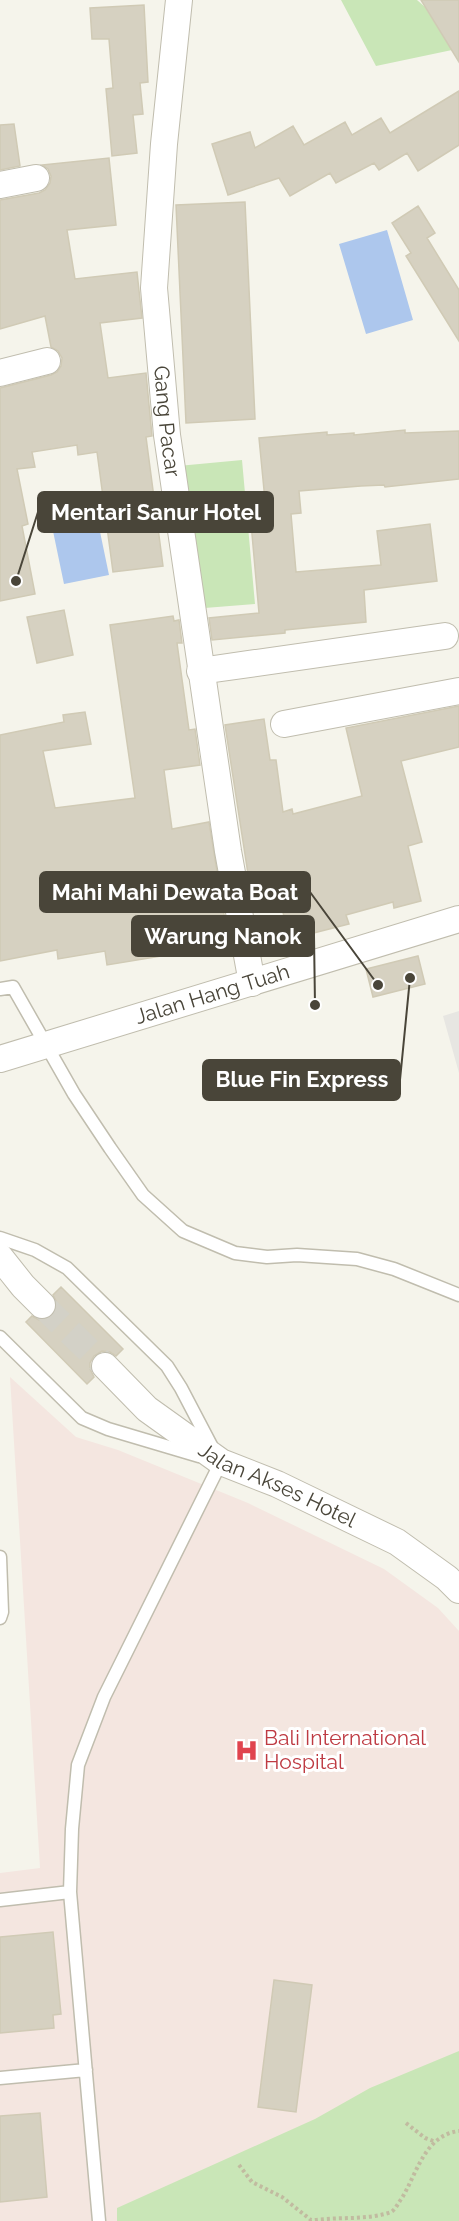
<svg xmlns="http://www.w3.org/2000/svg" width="459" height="2221" font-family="Raleway,sans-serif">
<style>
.medical{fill:#f4e6e0}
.green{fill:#c9e6b7}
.parking{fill:#e7e6e2}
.water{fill:#adc7ed}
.building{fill:#d6d1c1;stroke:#d0cab5;stroke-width:1.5}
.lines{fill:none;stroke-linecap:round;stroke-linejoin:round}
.street-tunnel{stroke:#d3d1c7;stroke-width:26;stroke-dasharray:26 13;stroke-linecap:butt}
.lane-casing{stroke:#c0bdae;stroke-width:15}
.street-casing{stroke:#c0bdae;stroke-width:28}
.path{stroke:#c1bba0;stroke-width:4;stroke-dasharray:3 3;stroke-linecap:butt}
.lane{stroke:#fff;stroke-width:12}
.street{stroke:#fff;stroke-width:26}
.labels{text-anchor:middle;stroke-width:6;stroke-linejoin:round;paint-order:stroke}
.street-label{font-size:21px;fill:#494539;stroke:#fff}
.health-label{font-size:21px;fill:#be3a42;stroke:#fff;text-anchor:start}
.leader{fill:none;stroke:#494539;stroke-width:2}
.callout-dot{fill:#494539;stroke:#fff;stroke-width:2}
.callout{fill:#494539;stroke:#494539;stroke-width:2}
.callout-label{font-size:22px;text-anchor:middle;font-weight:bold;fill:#fff}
</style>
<rect width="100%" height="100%" fill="#f5f4eb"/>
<!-- medical -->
<path class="medical" d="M10 1377 76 1437 118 1450 248 1503 384 1569 438 1608 459 1631V2221H0V1873L40 1868Z"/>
<!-- green -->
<path class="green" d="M341 0H417L425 7 452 50 376 66Z
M242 460 255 604 192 609 178 466Z
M459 2051V2221H117V2208L315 2119 370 2088Z"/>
<!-- parking -->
<path class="parking" d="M459 1011V1073L443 1016Z"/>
<!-- water -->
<path class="water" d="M387 230 413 320 366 334 339 244Z
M93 498 109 575 64 584 48 507Z"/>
<!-- building -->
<path class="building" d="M421 0H459V62Z
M144 5 148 82 140 83 143 114 133 115 137 153 112 156 106 89 113 88 109 39H92L90 8Z
M459 91V145L418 171 407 153 379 170 374 163 336 183 330 173 290 196 279 178 228 195 212 144 250 132 255 148 293 126 304 145 345 122 352 135 381 118 390 133Z
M14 124 20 166 0 170V125Z
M109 158 116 225 67 230 75 279 137 272 142 318 100 323 108 378 146 373 152 436 146 437 163 566 113 572 97 452 78 455 77 445 32 452 35 467 17 469 28 524 22 526 35 594 0 601V388L51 375 57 372 61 366 62 358 58 351 51 347 45 316 0 329V200L39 193 45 190 50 183 51 176 48 169 42 165Z
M245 202 255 419 186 423 176 205Z
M418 206 435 233 427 238 459 290V341L406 256 411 253 392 223Z
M405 430V433L459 431V479L385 487 384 485 361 486 299 491 301 513 291 514 296 572 381 565 377 531 430 524 437 581 364 590 366 622 285 630V633L212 640 209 618 259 613 251 523 267 521 259 438 327 432V435L354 433V435Z
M64 610 73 655 37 663 27 617Z
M173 616 174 621 179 620 182 643H177L189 730 195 729 200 765 164 770 172 829 209 822 229 945 107 965 105 951 58 959 57 950 0 961V735L64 722 63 715 85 712 91 744 43 751 55 808 135 798 110 625Z
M459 706V747L401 761 422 842 408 846 421 901 394 908 393 902 346 915 349 924 290 939 280 901 253 906 225 725 264 719 270 760H276L283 812 292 809 293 814 362 796 346 728Z
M418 956 425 984 373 997 366 969Z
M61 1287 123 1349 116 1356 110 1352 102 1351 94 1356 90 1363V1369L94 1377 87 1384 26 1322 32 1316 39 1320 46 1319 52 1316 57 1308 56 1301 53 1295Z
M53 1932 61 2014 53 2015 54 2028 0 2033V1937Z
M274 1980 312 1985 296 2112 258 2107Z
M40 2113 47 2197 0 2202V2116Z"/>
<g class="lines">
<!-- street-tunnel -->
<path class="street-tunnel" d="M42 1305 105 1366"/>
<defs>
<path id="lane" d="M0 989 13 987 74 1094 110 1148 143 1195 183 1231 235 1253 267 1257 297 1255 357 1259 394 1269 459 1295
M0 1238 35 1250 67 1268 167 1366 181 1388 214 1451
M0 1337 82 1418 108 1429 199 1456
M0 1557 2 1612 0 1618
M0 1900 70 1892
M0 2078 86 2070
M99 2221 70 1892 72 1829 78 1765 104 1697 221 1462"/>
<g id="street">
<path id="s1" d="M179 0 164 144 154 288 167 435 228 851 252 983"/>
<path d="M0 185 36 178"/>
<path d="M0 373 47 361"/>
<path d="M200 671 445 636"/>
<path d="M284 724 459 691"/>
<path id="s2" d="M0 1059 459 919"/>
<path d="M0 1257 23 1286 42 1305"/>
<path id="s3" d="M105 1366 147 1409 221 1462 277 1484 397 1542 447 1578 459 1590"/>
</g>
</defs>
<!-- lane casing -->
<use href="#lane" class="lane-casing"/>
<!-- street casing -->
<use href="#street" class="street-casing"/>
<!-- path -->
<path class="path" d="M406 2123 425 2138 436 2142
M239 2165 252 2182 282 2197 311 2220
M309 2221C336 2216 366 2221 391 2212 396 2209 398 2203 402 2198 417 2173 425 2135 459 2131"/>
<!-- lane -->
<use href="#lane" class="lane"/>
<!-- street -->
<use href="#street" class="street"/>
</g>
<!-- icons -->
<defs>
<symbol id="hospital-bare" viewBox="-9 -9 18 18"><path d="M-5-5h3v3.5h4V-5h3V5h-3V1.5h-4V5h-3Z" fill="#e0444e" stroke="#fff" stroke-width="2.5" paint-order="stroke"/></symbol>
</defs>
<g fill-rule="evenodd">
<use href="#hospital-bare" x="230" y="1734" width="33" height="33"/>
</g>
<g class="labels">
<!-- street labels -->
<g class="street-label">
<text dy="7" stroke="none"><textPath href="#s1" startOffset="423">Gang Pacar</textPath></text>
<text dy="7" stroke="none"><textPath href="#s2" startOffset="222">Jalan Hang Tuah</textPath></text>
<text dy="7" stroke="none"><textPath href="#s3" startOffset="212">Jalan Akses Hotel</textPath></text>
</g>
<!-- health labels -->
<g class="health-label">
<text x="264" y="1745">Bali International<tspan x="264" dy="24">Hospital</tspan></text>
</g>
</g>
<!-- callouts -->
<path class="leader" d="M16 581L38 512M378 985L310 892M315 1005L314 936M410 978L400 1080"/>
<g class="callout-dot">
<circle cx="16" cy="581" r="6"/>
<circle cx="378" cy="985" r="6"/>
<circle cx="315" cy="1005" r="6"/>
<circle cx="410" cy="978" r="6"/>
</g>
<g class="callout">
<rect x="38" y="492" width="235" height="40" rx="6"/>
<rect x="40" y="872" width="270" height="40" rx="6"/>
<rect x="132" y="916" width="182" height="40" rx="6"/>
<rect x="203" y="1060" width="197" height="40" rx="6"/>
</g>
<g class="callout-label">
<text x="156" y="520">Mentari Sanur Hotel</text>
<text x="175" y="900">Mahi Mahi Dewata Boat</text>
<text x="223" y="944">Warung Nanok</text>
<text x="302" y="1087">Blue Fin Express</text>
</g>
</svg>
